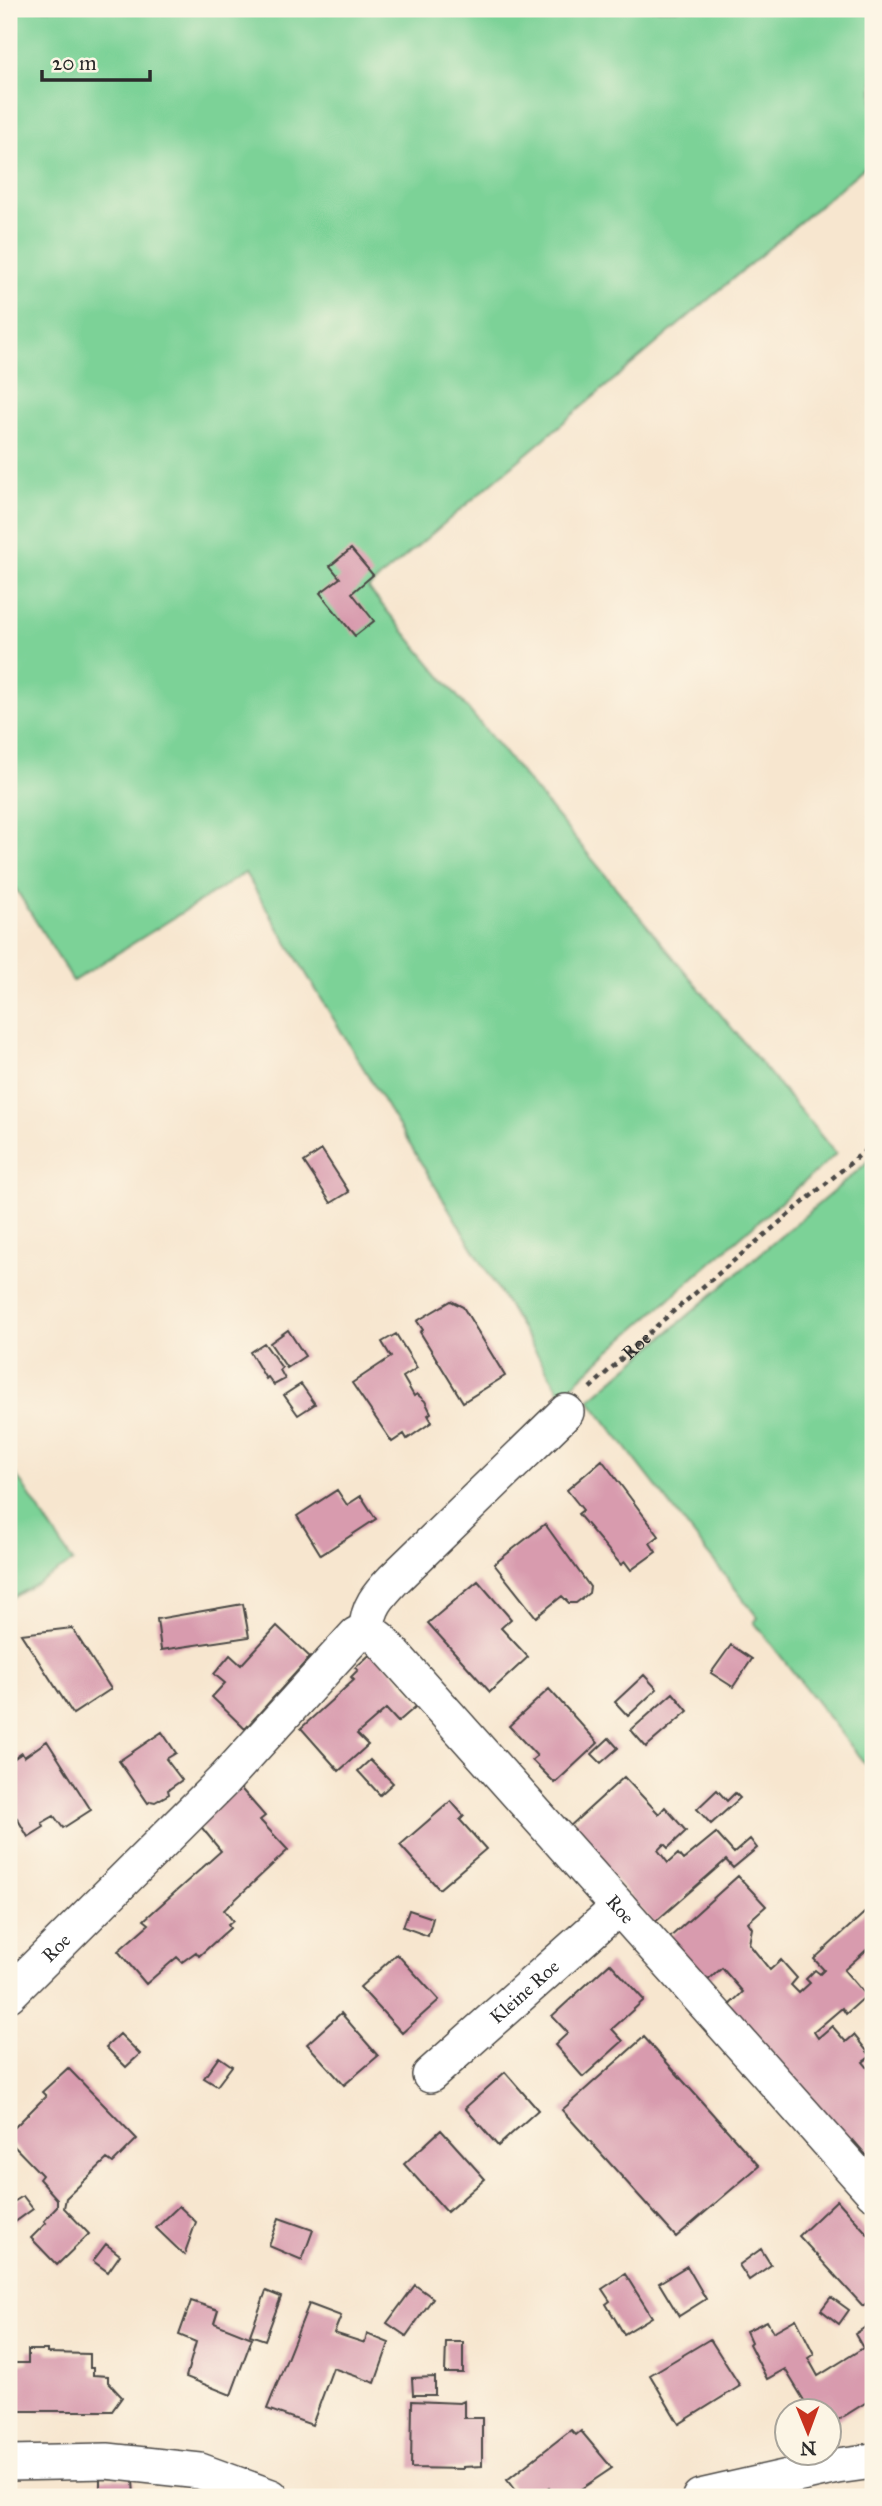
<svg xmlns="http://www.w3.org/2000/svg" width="882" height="2506" font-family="'IM FELL Great Primer',serif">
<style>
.green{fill:#7bd297;stroke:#537e61;stroke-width:2}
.building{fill:#d89bae}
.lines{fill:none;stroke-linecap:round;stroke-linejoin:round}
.street-casing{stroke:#4a4744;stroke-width:38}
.path{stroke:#4a4744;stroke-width:4.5;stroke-dasharray:5 5;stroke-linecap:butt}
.street{stroke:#fff;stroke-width:35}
.labels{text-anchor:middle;stroke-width:5;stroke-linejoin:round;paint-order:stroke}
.street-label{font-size:19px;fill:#2b2b2b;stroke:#fcf5e5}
</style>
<rect width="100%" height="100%" fill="#fcf5e5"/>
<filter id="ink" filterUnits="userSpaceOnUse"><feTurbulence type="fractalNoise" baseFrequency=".0143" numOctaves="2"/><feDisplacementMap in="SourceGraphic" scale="14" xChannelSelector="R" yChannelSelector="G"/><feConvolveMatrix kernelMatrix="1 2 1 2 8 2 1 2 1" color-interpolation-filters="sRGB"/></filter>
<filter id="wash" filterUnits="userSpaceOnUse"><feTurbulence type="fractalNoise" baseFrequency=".00686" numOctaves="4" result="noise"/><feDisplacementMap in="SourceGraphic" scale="28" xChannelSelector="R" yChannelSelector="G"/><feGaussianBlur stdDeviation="1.57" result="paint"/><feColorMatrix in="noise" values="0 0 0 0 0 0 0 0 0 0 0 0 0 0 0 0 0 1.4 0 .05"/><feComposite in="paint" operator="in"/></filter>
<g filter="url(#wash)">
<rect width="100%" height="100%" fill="#f7e6cf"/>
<!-- green -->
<path class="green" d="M9 9H873V160L368 588 836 1154 609 1351 562 1395 245 873 73 981 9 878Z
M873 1155V1774L754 1622 758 1618 589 1400 863 1166Z
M9 1464 73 1562 9 1600Z"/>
<g id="blocks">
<!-- building -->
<path class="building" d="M351 549 373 575 352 593 374 621 355 636 320 593 340 578 330 566Z
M322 1150 349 1192 331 1203 304 1162Z
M451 1301 463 1307 505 1376 463 1402 420 1332 423 1330 417 1321Z
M288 1330 305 1356 287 1368 270 1343Z
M396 1334 417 1368 403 1377 414 1396 417 1394 425 1401 431 1413 428 1415 432 1422 407 1439 404 1434 392 1442 352 1383 391 1357 382 1342Z
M264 1343 282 1368 280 1370 285 1379 274 1385 268 1377 266 1379 250 1352Z
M301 1384 315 1404 298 1415 284 1395Z
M602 1460 659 1536 650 1543 656 1552 631 1570 625 1562 621 1565 578 1514 583 1510 567 1490Z
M337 1490 347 1505 361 1496 376 1519 321 1555 297 1516Z
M545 1524 590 1587 589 1593 576 1603H569L562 1596 536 1617 494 1564Z
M478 1581 511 1619 501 1628 528 1657 490 1692 428 1623Z
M243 1604 249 1637 161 1650 157 1619Z
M277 1626 310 1657 245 1729 212 1697 225 1683 214 1674 230 1655 241 1665Z
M72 1628 111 1689 73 1714 21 1634Z
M731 1645 752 1659 733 1687 711 1673Z
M374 1651 420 1703 398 1722 386 1709 357 1734 368 1745 339 1771 301 1728 354 1680 351 1677 358 1670 355 1668Z
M644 1675 657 1689 628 1716 615 1702Z
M549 1689 598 1743 555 1783 532 1760 537 1756 509 1726Z
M673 1693 688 1711 646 1747 631 1730Z
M162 1732 176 1753 166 1759 182 1780 168 1790 169 1794 155 1802 151 1801 148 1803 119 1761Z
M609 1738 618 1748 601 1763 592 1754Z
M47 1741 91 1810 63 1828 54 1816 42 1823 44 1827 28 1837 17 1818 12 1821 9 1815V1762L22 1753 24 1757Z
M370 1760 393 1783 380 1795 358 1771Z
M624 1777 659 1814 665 1807 686 1831 668 1848 664 1844 658 1850 668 1863 678 1854 683 1860 716 1833 734 1853 750 1839 757 1848 733 1868 726 1860 654 1923 569 1827Z
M236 1783 265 1816 260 1820 288 1850 224 1910 233 1921 228 1925 230 1928 199 1956 196 1952 182 1962 177 1957 146 1984 118 1951 149 1924 144 1920 221 1851 198 1823Z
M717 1790 727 1801 735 1793 740 1798 711 1824 697 1809Z
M451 1801 464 1816 460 1820 486 1849 439 1889 400 1845Z
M738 1876 766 1906 748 1922 752 1928 749 1944 770 1970 781 1960 797 1978 791 1985 799 1993 810 1983 806 1979 815 1970 820 1974 824 1970 814 1959 873 1905V1944L844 1970 866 1996 846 2014 842 2008 814 2032 818 2038 832 2026 846 2042 854 2035 871 2056 863 2062 873 2074V2163L853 2140 848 2144 727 2007 743 1992 722 1968 707 1981 668 1939Z
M409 1910 433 1918 428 1936 403 1927Z
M397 1954 439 2000 402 2033 360 1987Z
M610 1963 644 2000 612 2029 623 2041 583 2077 555 2045 568 2033 552 2016Z
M341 2013 378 2056 344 2085 307 2044Z
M120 2034 140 2054 126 2067 106 2047Z
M644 2037 759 2166 676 2237 562 2110Z
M219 2057 232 2066 217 2086 204 2078Z
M68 2068 137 2139 113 2163 107 2159 66 2198 64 2208 89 2234 57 2265 31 2238 46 2223 44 2221 57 2207V2199L39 2179 42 2175 9 2141V2133L46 2096 42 2092Z
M505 2072 538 2110 498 2146 465 2108Z
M441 2130 485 2179 447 2212 404 2164Z
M23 2196 33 2209 15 2222 9 2214V2205Z
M837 2200 873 2240V2297L863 2306 799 2236Z
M179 2206 196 2222 184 2255 156 2228Z
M279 2218 313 2230 302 2260 269 2246Z
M106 2244 120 2255 108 2272 93 2261Z
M761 2249 771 2265 749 2280 739 2265Z
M687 2266 706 2299 679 2316 659 2283Z
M625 2274 652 2317 624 2334 606 2304 610 2301 602 2289Z
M415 2285 433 2298 406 2336 387 2323Z
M266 2291 281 2297 265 2340 250 2335Z
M831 2297 849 2310 839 2324 821 2310Z
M191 2301 218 2310 214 2323 252 2338 231 2395 186 2377 196 2342 179 2335Z
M309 2304 341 2316 334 2333 365 2343 367 2334 389 2343 375 2383 333 2368 312 2425 267 2409Z
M796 2319 814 2354 808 2358 818 2376 863 2348 855 2334 873 2322V2398L830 2425V2412H811L785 2369 767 2379 749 2344 751 2342 746 2331 767 2321 773 2332Z
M710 2339 740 2386 679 2424 650 2375Z
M446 2342H463V2373H445Z
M28 2350H47V2353L90 2354V2368H93V2375L108 2376V2382L122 2397 112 2411H9V2363H28Z
M435 2377V2395H413L412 2378Z
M412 2401 460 2403 464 2401V2418H482V2466L463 2467V2469L411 2468Z
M571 2430 576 2435 581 2431 612 2468 569 2497H556L549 2488 536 2497H520L507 2480Z
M100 2479 133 2480 134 2497H100Z"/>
</g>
</g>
<g filter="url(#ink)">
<use href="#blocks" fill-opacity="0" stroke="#4a4744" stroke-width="2"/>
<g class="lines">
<defs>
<g id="street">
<path id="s2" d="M367 1629 380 1639 873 2192"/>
<path d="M367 1629C368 1607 378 1596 393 1580L566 1412"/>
<path id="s3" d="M9 1994 224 1780 356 1635 367 1629"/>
<path id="s4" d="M430 2075 619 1907"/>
<path d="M9 2463 107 2461 200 2471 271 2497"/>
<path d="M700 2497 837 2466 873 2461"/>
</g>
</defs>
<!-- street casing -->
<use href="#street" class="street-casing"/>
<!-- path -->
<path class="path" id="s1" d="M590 1388 662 1321 873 1144"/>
<!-- street -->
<use href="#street" class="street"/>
</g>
</g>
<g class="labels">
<!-- street labels -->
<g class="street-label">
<text dy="7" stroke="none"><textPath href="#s1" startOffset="63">Roe</textPath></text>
<text dy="7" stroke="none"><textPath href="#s2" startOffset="378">Roe</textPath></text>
<text dy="7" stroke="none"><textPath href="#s3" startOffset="66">Roe</textPath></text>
<text dy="7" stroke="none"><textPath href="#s4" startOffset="126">Kleine Roe</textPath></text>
</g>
</g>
<!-- margin -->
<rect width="882" height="2506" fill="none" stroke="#fcf5e5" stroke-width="35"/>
<!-- north arrow -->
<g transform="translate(808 2432) rotate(179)"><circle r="33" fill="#fcf5e5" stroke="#a8a49b" stroke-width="2"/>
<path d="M0-5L12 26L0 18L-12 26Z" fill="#c8321e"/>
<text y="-10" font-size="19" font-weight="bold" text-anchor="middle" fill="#2b2b2b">N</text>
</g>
<!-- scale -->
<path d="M42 70v10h108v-10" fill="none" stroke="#2b2b2b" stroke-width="3.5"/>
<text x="52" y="70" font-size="21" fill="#2b2b2b" stroke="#fcf5e5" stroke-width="5" paint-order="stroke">20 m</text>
</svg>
